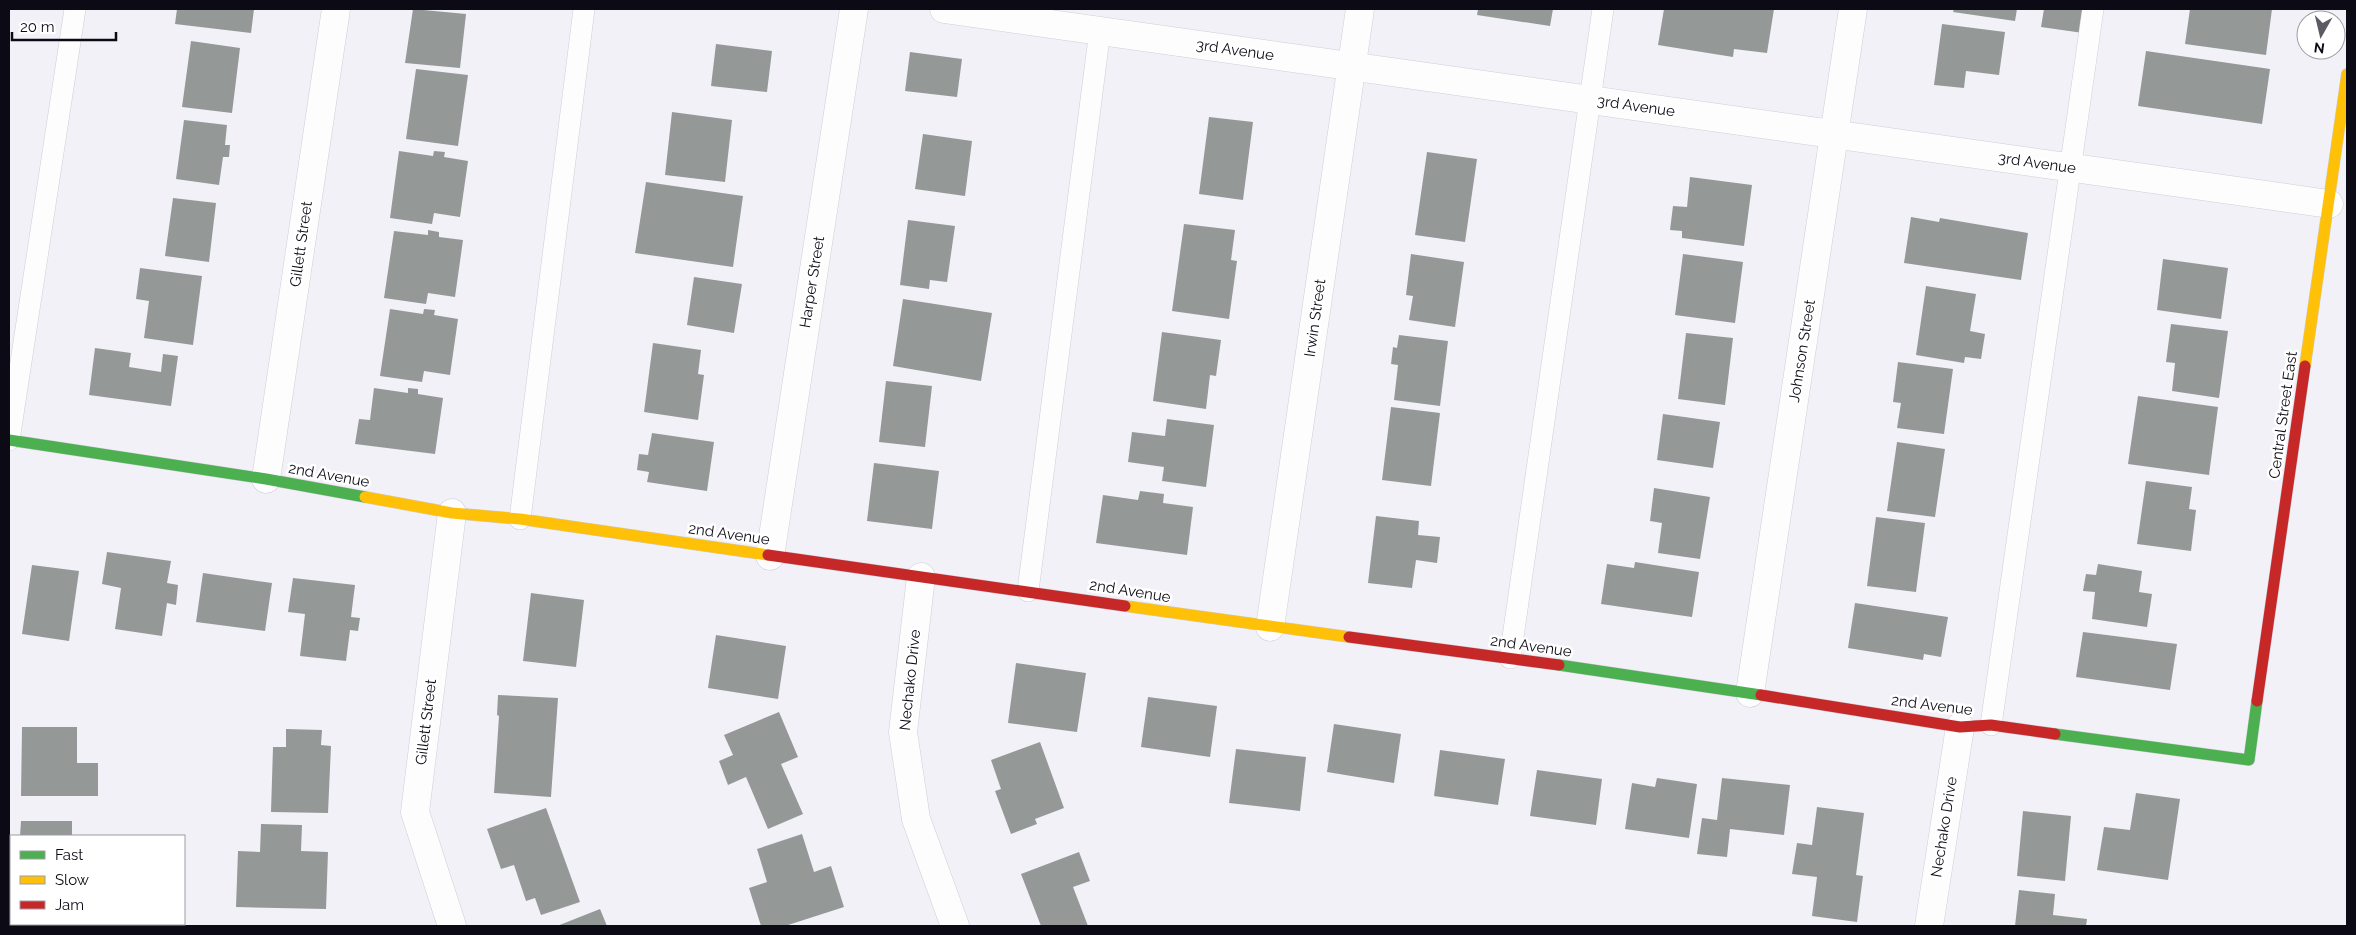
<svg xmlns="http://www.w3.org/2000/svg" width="2356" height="935" font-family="Raleway,sans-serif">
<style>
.building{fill:#949998}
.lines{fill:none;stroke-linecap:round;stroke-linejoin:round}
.lane-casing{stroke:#cfced7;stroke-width:22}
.street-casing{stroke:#cfced7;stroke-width:29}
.fast-casing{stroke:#cfced7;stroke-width:12}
.slow-casing{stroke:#cfced7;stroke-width:12}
.jam-casing{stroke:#cfced7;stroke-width:12}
.lane{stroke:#fdfdfe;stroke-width:21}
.street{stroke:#fdfdfe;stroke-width:28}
.fast{stroke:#4caf50;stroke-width:11}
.slow{stroke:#ffc107;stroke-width:11}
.jam{stroke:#c62828;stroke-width:11}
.labels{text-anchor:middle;stroke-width:5;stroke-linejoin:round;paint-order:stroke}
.street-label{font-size:15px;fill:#0c0a14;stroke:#fff}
</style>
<rect width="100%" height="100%" fill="#f2f1f8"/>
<!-- building -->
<path class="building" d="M177 9H254L251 33 175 24Z
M413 9 466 14 460 68 405 63Z
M1478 9H1553L1550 26 1477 15Z
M1664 9H1774L1767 53 1734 49 1733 57 1658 45Z
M1954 9H2017L2015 21 1953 12Z
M2044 9H2087L2083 33 2041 27Z
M2190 9H2272L2266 55 2185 44Z
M1942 24 2005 32 1999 75 1966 71 1964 88 1934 85Z
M191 41 240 48 232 113 182 107Z
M716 44 772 51 767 92 711 86Z
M2146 51 2270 69 2262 124 2138 106Z
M910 52 962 59 957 97 905 91Z
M416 69 468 75 458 146 406 139Z
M672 112 732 120 725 182 665 175Z
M1209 117 1253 122 1243 200 1199 194Z
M184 120 227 125 225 145H230L229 157H223L219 185 176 179Z
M923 134 972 141 965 196 915 189Z
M399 151 433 156 434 151 445 152 444 157 468 161 460 217 434 213 432 224 390 218Z
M1427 152 1477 159 1465 242 1415 235Z
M1690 177 1752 185 1744 246 1682 238V231L1670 230 1673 206 1687 207Z
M646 182 743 196 733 267 635 253Z
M173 198 216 203 209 262 165 256Z
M1911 217 1939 222 1940 218 2028 233 2021 280 1904 263Z
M908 220 955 226 947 282 930 280 929 289 900 285Z
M1184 224 1235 230 1231 260 1237 261 1229 319 1172 311Z
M428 230 439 232V237L463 240 455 297 428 293 426 304 384 298 394 231 428 235Z
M1411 254 1464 262 1455 327 1409 320 1413 296 1406 295Z
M1683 254 1743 262 1735 323 1675 315Z
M2163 259 2228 268 2221 319 2157 310Z
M140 268 202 276 193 345 144 338 149 301 136 299Z
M694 277 742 284 734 333 687 325Z
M1926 286 1976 294 1970 331 1985 334 1981 359 1965 357 1964 363 1916 355Z
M903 299 992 313 981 381 893 366Z
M390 309 423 314 424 309 435 310 434 315 458 319 450 375 424 371 422 382 380 376Z
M2171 324 2228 331 2219 398 2172 391 2175 363 2166 362Z
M1162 332 1221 340 1216 376 1210 375 1206 409 1153 401Z
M1686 333 1733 338 1725 405 1678 399Z
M1399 335 1448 341 1440 406 1394 400 1398 365 1391 364 1393 347 1397 348Z
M653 343 701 350 698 374 704 375 698 420 644 412Z
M95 348 131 353 129 367 161 372 163 354 178 356 171 406 89 395Z
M1898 362 1953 369 1944 434 1897 428 1901 403 1893 402Z
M886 381 932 386 925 447 879 442Z
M374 388 408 393V388L418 389V394L443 398 435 454 355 444 359 419 370 420Z
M2138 396 2218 407 2209 475 2128 464Z
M1391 407 1440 413 1431 486 1382 480Z
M1663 414 1720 422 1713 468 1657 460Z
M1167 419 1214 425 1206 487 1162 481 1164 467 1128 462 1132 432 1165 436Z
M652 433 714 442 707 491 647 482 649 472 637 470 639 454 648 455Z
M1897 442 1945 449 1935 517 1887 511Z
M874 463 939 471 932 529 867 521Z
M2146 481 2192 487 2189 509 2196 510 2191 551 2137 544Z
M1654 488 1710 497 1700 559 1658 553 1662 523 1650 521Z
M1140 491 1164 494 1163 503 1193 507 1187 555 1096 543 1103 495 1138 500Z
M1376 516 1419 521 1418 535 1440 537 1437 563 1416 560 1412 588 1368 583Z
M1876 517 1925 523 1916 592 1867 586Z
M107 552 171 561 167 583 178 585 176 605 167 603 162 636 115 629 121 588 102 584Z
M1635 562 1699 572 1692 617 1601 604 1607 564 1634 568Z
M2098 564 2142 571 2139 592 2152 594 2147 627 2092 619 2095 592 2083 591 2086 574 2096 575Z
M32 565 79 571 69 641 22 634Z
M203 573 272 583 265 631 196 622Z
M293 578 355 585 351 617 360 618 358 631 350 630 346 661 300 656 305 614 288 612Z
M531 593 584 600 576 667 523 661Z
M1855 603 1948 617 1941 657 1924 654 1923 660 1848 648Z
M2083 632 2177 644 2170 690 2076 677Z
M716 635 786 646 778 699 708 688Z
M1016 663 1086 673 1077 732 1008 723Z
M498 695 558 698 551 797 494 793 499 716 497 715Z
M1148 697 1217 706 1210 757 1141 747Z
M779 712 798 757 781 764 803 814 768 829 746 777 728 785 719 761 733 755 724 735Z
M1334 724 1401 734 1394 783 1327 772Z
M22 727H77V763H98V796H21Z
M286 729 322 730 321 745 331 746 328 813 271 812 273 747H286Z
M1040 742 1064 808 1035 819 1037 824 1011 834 995 791 1001 789 991 760Z
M1236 749 1306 757 1300 811 1229 803Z
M1440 750 1505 759 1498 805 1434 796Z
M1537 770 1602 779 1596 825 1530 816Z
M1657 778 1697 784 1689 838 1625 829 1632 783 1655 787Z
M1722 778 1790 785 1784 835 1730 829 1727 857 1697 854 1702 818 1717 820Z
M2136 793 2180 799 2168 880 2097 870 2104 827 2130 830Z
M1817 807 1864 813 1856 875 1863 876 1857 922 1812 916 1817 877 1792 874 1797 843 1812 845Z
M546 808 580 902 541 915 535 898 526 901 514 865 501 869 487 829Z
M2023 811 2071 816 2065 881 2017 876Z
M21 821H72V836H20Z
M261 824 302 825 301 851 328 852 326 909 236 907 238 851 260 852Z
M802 834 814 872 831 866 844 907 785 926H761L749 888 767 882 757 849Z
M1079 852 1090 881 1073 887 1088 926H1041L1021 874Z
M2019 890 2055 894 2053 915 2087 919 2086 926H2015Z
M600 909 607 926H557Z
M52 924H112V926H52Z"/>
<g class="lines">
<defs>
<path id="lane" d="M9 440 75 9
M520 519 584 9
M1028 591 1100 30
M1510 658 1603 9
M1991 725 2093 9"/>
<path id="street" d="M944 9 2329 204
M266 479 336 9
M770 556 854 9
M921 577 903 732 916 819 955 926
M1270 627 1360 9
M1750 693 1853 9
M452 926 415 812 452 513
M1929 926 1960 727"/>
<path id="fast" d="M9 440 266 479 365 497
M1559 665 1761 695
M2055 734 2249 760 2257 701"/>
<path id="slow" d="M2305 366 2347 74
M365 497 452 513 520 519 768 555
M1125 606 1349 637"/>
<path id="jam" d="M768 555 1125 606
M1349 637 1559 665
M1761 695 1960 727 1991 725 2055 734
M2257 701 2305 366"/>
</defs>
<!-- lane casing -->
<use href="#lane" class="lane-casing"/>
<!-- street casing -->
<use href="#street" class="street-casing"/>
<!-- fast casing -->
<use href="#fast" class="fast-casing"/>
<!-- slow casing -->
<use href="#slow" class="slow-casing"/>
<!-- jam casing -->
<use href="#jam" class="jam-casing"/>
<!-- lane -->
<use href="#lane" class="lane"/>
<!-- street -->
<use href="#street" class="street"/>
<!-- fast -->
<use href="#fast" class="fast"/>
<!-- slow -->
<use href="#slow" class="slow"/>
<!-- jam -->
<use href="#jam" class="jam"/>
</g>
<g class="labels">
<!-- street labels -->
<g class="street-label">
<text transform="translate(1235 50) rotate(8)" y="5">3rd Avenue</text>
<text transform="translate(1636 106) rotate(8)" y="5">3rd Avenue</text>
<text transform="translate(2037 163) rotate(8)" y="5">3rd Avenue</text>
<text transform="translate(301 244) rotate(-82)" y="5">Gillett Street</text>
<text transform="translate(812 282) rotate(-81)" y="5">Harper Street</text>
<text transform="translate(1315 318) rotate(-82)" y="5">Irwin Street</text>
<text transform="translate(1802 351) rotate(-81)" y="5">Johnson Street</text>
<text transform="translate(2283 415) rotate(-82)" y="5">Central Street East</text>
<text transform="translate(329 475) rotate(10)" y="5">2nd Avenue</text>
<text transform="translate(729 534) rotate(8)" y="5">2nd Avenue</text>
<text transform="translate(1130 591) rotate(9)" y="5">2nd Avenue</text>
<text transform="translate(1531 646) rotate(8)" y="5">2nd Avenue</text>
<text transform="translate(910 680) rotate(-84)" y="5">Nechako Drive</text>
<text transform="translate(1932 705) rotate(7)" y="5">2nd Avenue</text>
<text transform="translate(426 722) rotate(-83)" y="5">Gillett Street</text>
<text transform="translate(1944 827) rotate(-81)" y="5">Nechako Drive</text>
</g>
</g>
<!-- border -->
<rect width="2356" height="935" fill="none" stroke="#0c0a14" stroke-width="20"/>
<!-- legend -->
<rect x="10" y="835" width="175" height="90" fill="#ffffff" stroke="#9e9da1"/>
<rect x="20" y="851" width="25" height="8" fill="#4caf50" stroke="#9e9da1"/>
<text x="55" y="860" font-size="15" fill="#0c0a14">Fast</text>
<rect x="20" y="876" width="25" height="8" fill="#ffc107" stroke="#9e9da1"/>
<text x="55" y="885" font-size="15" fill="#0c0a14">Slow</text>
<rect x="20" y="901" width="25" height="8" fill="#c62828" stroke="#9e9da1"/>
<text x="55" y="910" font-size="15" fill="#0c0a14">Jam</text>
<!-- north arrow -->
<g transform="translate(2321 35) rotate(188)"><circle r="24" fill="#ffffff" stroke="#9e9da1"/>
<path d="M0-4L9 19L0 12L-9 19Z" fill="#5c5b64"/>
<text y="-8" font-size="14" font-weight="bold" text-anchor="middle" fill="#0c0a14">N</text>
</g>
<!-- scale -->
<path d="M12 32v8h104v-8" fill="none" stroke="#0c0a14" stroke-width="2.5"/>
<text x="20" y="32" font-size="15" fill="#0c0a14" stroke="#ffffff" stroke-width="4" paint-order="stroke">20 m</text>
</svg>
